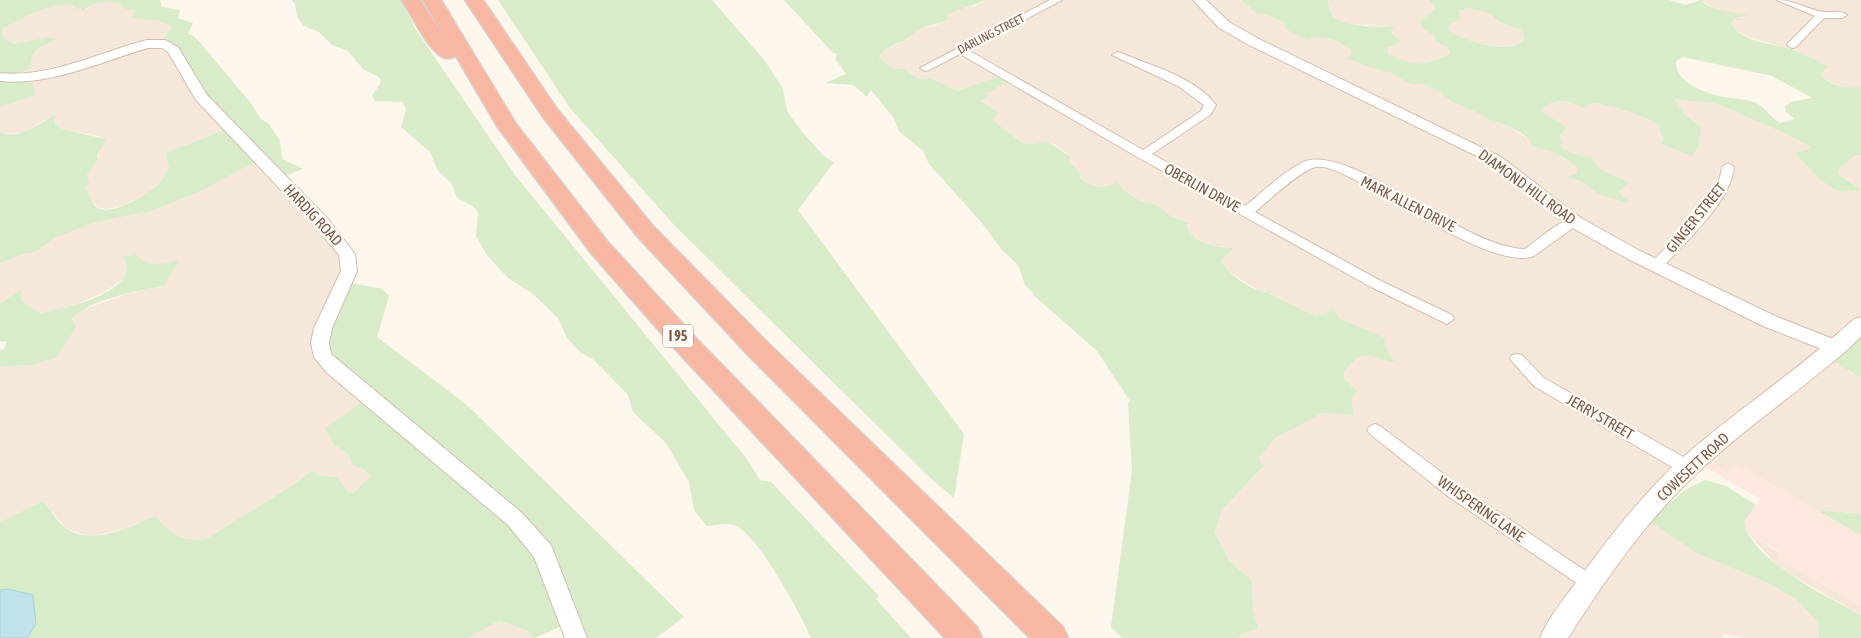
<svg xmlns="http://www.w3.org/2000/svg" width="1861" height="638" font-family="'Asap Condensed',sans-serif">
<style>
.residential{fill:#f5e8da}
.commercial{fill:#fde8e0}
.green{fill:#d8ecc9;fill-rule:evenodd}
.water{fill:#bfe3e8;stroke:#a5d3da}
.lines{fill:none;stroke-linecap:round;stroke-linejoin:round}
.minor-casing{stroke:#d1beb0;stroke-width:2}
.tertiary-casing{stroke:#d1beb0;stroke-width:2}
.secondary-casing{stroke:#d6c0b0;stroke-width:2}
.motorway-casing{stroke:#dad1cd;stroke-width:3}
.minor{fill:#fff;fill-rule:evenodd}
.tertiary{fill:#fff;fill-rule:evenodd}
.secondary{fill:#fff;fill-rule:evenodd}
.motorway{fill:#f7b7a3;fill-rule:evenodd}
.labels{text-anchor:middle;stroke-width:5;stroke-linejoin:round;paint-order:stroke}
.far-street-label{font-size:12px;fill:#7a5c4d;stroke:#fffaf3}
.shield{fill:#fffaf3;stroke:#a28b7f;stroke-width:1}
.shield-label{font-size:14px;font-weight:bold;fill:#7a5c4d}
.street-label{font-size:15px;fill:#7a5c4d;stroke:#fffaf3}
</style>
<rect width="100%" height="100%" fill="#fdf6ec"/>
<!-- residential -->
<path class="residential" d="M985 0H1241L1257 14 1268 15 1313 38 1327 37 1346 46 1351 50V54L1347 58 1374 69 1391 73 1411 84H1423L1440 92 1452 102 1480 114 1492 122 1494 121 1508 126 1532 142 1533 147 1550 150 1572 163 1577 168V173L1567 179 1581 181 1599 194 1627 204 1629 201 1622 196 1619 191 1629 183 1600 169 1592 158 1572 153 1562 147 1560 136 1567 128 1543 112 1544 107 1553 100 1563 99 1583 108 1594 103 1630 110 1660 126 1664 138 1661 144 1701 127 1684 114 1675 99 1718 104 1788 135 1813 149 1796 153 1820 180 1837 191 1856 185 1839 175 1838 170 1854 156 1861 155V322L1848 371 1861 378V514L1822 510 1820 512 1737 464 1731 472H1724L1709 458 1642 516 1796 599 1818 623 1819 638H1744L1723 634V638H1239L1241 634 1258 629 1253 608 1252 581 1229 560 1215 532 1222 510 1263 468 1259 458 1275 438 1323 413 1344 379V371L1357 358 1364 355 1396 362 1387 352 1384 344 1385 338 1325 314 1315 316 1270 294 1272 291H1259L1226 270 1221 259 1233 248 1208 245 1191 235 1187 228 1188 223 1171 216 1155 204 1141 201 1126 192 1117 182 1109 186 1095 187 1081 179 1079 171 1069 162 1071 157 1056 145 1047 141 1034 145 1024 143 1010 136 1006 130 995 124 993 119 998 113 982 104 980 100 985 83 958 91 931 78 919 79 903 69H894L879 58 883 51 907 39 912 33 924 26H934L948 20 947 15 961 8 973 7Z
M1328 0H1429L1434 5 1435 9 1420 21 1436 37 1435 41 1448 48 1450 53 1436 61 1415 65 1405 63 1388 54 1387 51V48L1400 40 1390 33 1393 27 1351 24 1337 20 1332 16Z
M1701 0H1861V87L1850 89 1830 82 1821 75 1828 66 1788 48 1751 38 1735 30 1731 23 1735 18 1746 17 1740 13 1718 10Z
M109 1 119 3 122 8 135 11 133 18 159 21 172 27 160 41 229 128 165 153 169 166 161 181 146 194 122 206 106 209 99 208 90 200 88 192 84 188 87 174 98 160 100 149 106 141 99 136 62 129 55 124 54 115 24 132 3 134 0 132V107L35 95 17 78 37 49 56 39 49 37 13 44 3 38 2 29 25 16 56 4H70L75 8H81L82 11 100 2Z
M1467 8 1489 13 1501 23 1521 30 1526 38 1515 45 1500 46 1474 43 1454 35 1448 30 1449 24 1459 11Z
M260 159 278 177 348 267 368 397 334 445 348 454 352 465 365 470 370 477 353 493H349L337 477 319 475 311 471 296 483 206 539 190 540 173 534 155 516 125 528 90 537 66 528 43 501 0 522V367L29 365 79 311 127 294 164 286 178 261 155 266 142 260 135 254 123 257 127 265 123 279 104 292 69 308 40 313 20 301 21 290 0 304V263L23 254 35 252 57 237 92 223 155 210 205 189Z
M1747 532 1779 553 1780 560 1861 606V615L1779 568Z
M499 621 524 629 535 638H467Z"/>
<!-- commercial -->
<path class="commercial" d="M1709 458 1724 472H1731L1737 464 1861 535V606L1780 560 1779 552 1747 532 1744 522 1760 499 1702 465Z"/>
<!-- green -->
<path class="green" d="M0 0H160L162 7 180 10 178 18 193 23 188 34 194 36 208 52 250 102 261 119 269 124 280 141 282 159 303 169 280 178 260 159 205 189 155 210 92 223 57 237 35 252 23 254 0 263V132C17 141 40 123 55 115V124L62 129 105 139 106 141 97 155 98 160 87 174 89 184 85 188C91 194 90 205 100 209 116 214 149 194 159 183 164 178 166 171 169 166L165 153 229 128 172 47 160 42 172 27 159 21 132 18 135 11 122 8 119 3C104 0 94 3 82 11L81 8 76 9 70 4C45 5 24 17 2 29L3 38 13 44 49 37 57 39C45 45 30 49 31 65L16 78H31L36 95 0 107Z
M292 0H401L416 30 515 175 746 458 760 480 771 482 879 596 876 599 911 638H811C800 613 760 539 737 526 728 522 716 525 707 526L694 510 689 482 666 443 633 412 628 395 594 360 580 352 567 338 558 318 533 294 508 278 486 254 476 236 478 212 473 206 457 198 452 184 438 171 430 152 401 127 406 110 403 102 375 101 372 96 381 82 379 77 363 69 348 51 332 45 319 32 304 26 297 17 295 4Z
M498 0H712L765 61 783 89 787 111 802 132 825 157 834 162 798 210 964 434 954 498 927 475 675 226 569 107Z
M784 0H985C972 7 960 8 947 15L948 20C939 24 928 25 921 28 915 31 911 36 905 40 895 45 885 46 879 58L894 69H903L919 79 931 78 958 91 1002 75 1011 80 986 94 989 96 981 101 999 113 993 119C996 125 999 125 1004 129 1022 142 1023 148 1047 141L1071 157 1069 162 1079 171 1081 179C1094 187 1103 190 1117 182L1126 192 1141 201 1155 204 1171 216 1188 223 1187 228C1197 245 1215 247 1234 248L1221 259C1222 270 1250 289 1261 291 1265 292 1270 291 1274 291L1270 294 1315 316 1325 314 1333 309 1340 319 1385 338C1383 349 1390 355 1397 363L1364 355 1357 358 1344 371V379L1357 391 1351 399 1354 415 1323 413 1275 438 1259 458 1263 467 1222 510 1215 533 1229 560 1252 581 1253 608 1258 629 1241 634 1239 638H1122L1111 627 1132 471 1128 403 1130 401 1097 351 1032 294H1034L1025 285 1018 265 1002 250 982 223 929 164 923 151 899 131 894 118 871 90 867 97 853 85 825 83 846 74 835 59 837 54 833 53Z
M1241 0H1328C1329 6 1330 14 1335 18 1345 26 1382 28 1394 26L1391 33 1401 41 1387 48 1388 54C1411 66 1428 67 1450 53L1448 48 1435 41 1436 37 1421 26 1420 21 1435 9 1434 5 1429 0H1669L1686 5 1701 0C1714 13 1732 10 1748 16L1735 18 1731 23C1741 42 1770 43 1788 48 1801 52 1815 60 1828 66L1821 75C1830 86 1848 89 1861 87V155L1854 156 1838 170 1839 175 1860 188 1859 191H1837L1820 180 1795 153 1812 148 1788 135 1718 104 1675 99 1684 114 1701 127 1699 145 1693 156 1661 144 1664 138 1660 133V126C1638 112 1618 108 1594 103L1583 108C1568 100 1559 97 1544 107L1543 112 1567 128 1560 136 1562 147 1572 153 1592 158 1600 169 1630 183 1619 191 1622 196 1629 201 1627 204 1599 194 1581 181 1566 178 1577 173V168C1565 156 1550 150 1533 147 1529 134 1507 125 1494 121L1492 122 1480 114 1452 102 1440 92 1423 84H1411L1391 73 1374 69 1346 58 1351 54V50C1338 40 1322 34 1307 40L1285 29 1287 26 1283 22 1268 15 1257 14ZM1467 8 1489 13 1501 23 1521 30 1525 38C1523 40 1519 44 1516 45 1500 51 1460 40 1448 30L1449 24 1460 19 1459 11ZM1683 57 1772 76 1812 98 1791 102 1785 106 1786 112 1795 119 1780 123C1771 118 1765 107 1756 103 1748 99 1738 99 1729 98 1710 95 1674 84 1676 61Z
M135 254C150 268 161 265 179 260L164 286C139 291 88 299 72 319L76 327 56 358 29 365 0 367V350L4 349 7 342 0 341V304L22 289 21 301 40 313C64 309 106 299 122 280 125 276 126 269 127 265L123 257Z
M343 281 382 289 389 296 377 337 467 405 684 617 656 638H577L569 623 535 638 524 629 499 621 467 638H27L36 624 8 589 0 590V522L43 501C50 509 57 522 66 528 91 547 129 527 155 516 172 534 180 542 206 539L296 483 311 471 319 475 337 477 349 493H353L370 477 365 470 352 465 348 454 334 445 325 428 365 400 330 364 320 337Z
M1861 322V378L1827 357Z
M1705 480 1726 486 1756 505 1744 522C1751 561 1829 597 1861 615V638H1819L1818 623 1796 599 1761 580 1695 552 1649 521 1685 490Z
M1822 510 1861 514V535L1820 512Z"/>
<!-- water -->
<path class="water" d="M8 589 33 595 36 624 27 638H0V590Z"/>
<g class="lines">
<defs>
<path id="minor" d="M1050 0H1062L968 50 1143 150 1201 111 1204 105 1178 86 1112 55 1117 52 1121 53C1152 66 1195 77 1216 105L1210 115 1152 154 1245 206C1262 193 1287 168 1306 161 1355 146 1463 248 1525 249 1537 241 1564 215 1579 219L1581 222 1534 256C1496 271 1389 196 1351 178 1341 173 1327 165 1316 167 1302 169 1267 202 1255 212L1381 281 1452 315 1454 319 1447 324 1371 287 1139 158 960 54 929 70 925 71 920 68Z
M1777 0C1796 0 1807 10 1824 12 1832 13 1841 10 1847 15L1842 18H1824L1796 47 1792 48 1787 45 1788 43 1815 16Z
M1728 163 1734 167C1731 202 1684 243 1661 269H1651L1649 266 1651 263C1674 238 1719 200 1722 167Z
M1517 354 1522 355 1544 378 1694 463 1696 468 1694 473 1688 474 1682 473 1534 386 1510 359 1512 355Z
M1375 424 1380 426 1461 487 1596 578 1599 583 1596 588 1590 591 1584 588 1449 497 1370 434 1367 430 1370 426Z"/>
<path id="tertiary" d="M1193 0H1206L1229 22 1259 39 1501 157 1581 218 1640 251 1775 316 1843 343 1846 348 1843 353 1837 355 1763 326 1628 259 1569 226 1491 163 1249 45 1219 28Z
M147 40H165L178 47 207 95 328 219 355 254 357 271 332 328 329 343 331 354 522 513 551 545 587 638H565L534 557 508 525 327 373 314 357 311 343 314 328 341 271 339 255 316 227 196 100 168 52 162 48H148C100 62 50 86 0 81V73C51 78 99 52 147 40Z"/>
<path id="secondary" d="M1861 317V336L1848 349C1799 392 1743 429 1696 474 1645 522 1605 580 1568 638H1540C1550 614 1569 593 1584 572 1613 532 1644 493 1680 460 1736 410 1799 370 1854 319Z"/>
<path id="motorway" d="M402 0H420L445 38 423 0H441L516 124 607 241 694 336 977 627 982 638H945L676 350 591 253 497 126 456 56C451 58 446 60 441 56 426 46 412 16 402 0Z
M465 0H483L557 109 653 226 767 342 1063 627 1068 638H1030L749 356 637 236 543 117Z"/>
</defs>
<!-- minor casing -->
<use href="#minor" class="minor-casing"/>
<!-- tertiary casing -->
<use href="#tertiary" class="tertiary-casing"/>
<!-- secondary casing -->
<use href="#secondary" class="secondary-casing"/>
<!-- motorway casing -->
<use href="#motorway" class="motorway-casing"/>
<!-- minor -->
<use href="#minor" class="minor"/>
<!-- tertiary -->
<use href="#tertiary" class="tertiary"/>
<!-- secondary -->
<use href="#secondary" class="secondary"/>
<!-- motorway -->
<use href="#motorway" class="motorway"/>
</g>
<g class="labels">
<!-- far-street labels -->
<g class="far-street-label">
<text transform="translate(991 34) rotate(-27)" y="4">DARLING STREET</text>
</g>
<!-- shield labels -->
<rect class="shield" x="663" y="324.5" width="30" height="23" rx="4"/>
<g class="shield-label">
<text x="678" y="341">I 95</text>
</g>
<!-- street labels -->
<g class="street-label">
<text transform="translate(1527 187) rotate(36)" y="5">DIAMOND HILL ROAD</text>
<text transform="translate(1202 188) rotate(29)" y="5">OBERLIN DRIVE</text>
<text transform="translate(1408 204) rotate(27)" y="5">MARK ALLEN DRIVE</text>
<text transform="translate(313 215) rotate(47)" y="5">HARDIG ROAD</text>
<text transform="translate(1696 218) rotate(-51)" y="5">GINGER STREET</text>
<text transform="translate(1600 417) rotate(30)" y="5">JERRY STREET</text>
<text transform="translate(1693 467) rotate(-43)" y="5">COWESETT ROAD</text>
<text transform="translate(1481 509) rotate(35)" y="5">WHISPERING LANE</text>
</g>
</g>
</svg>
